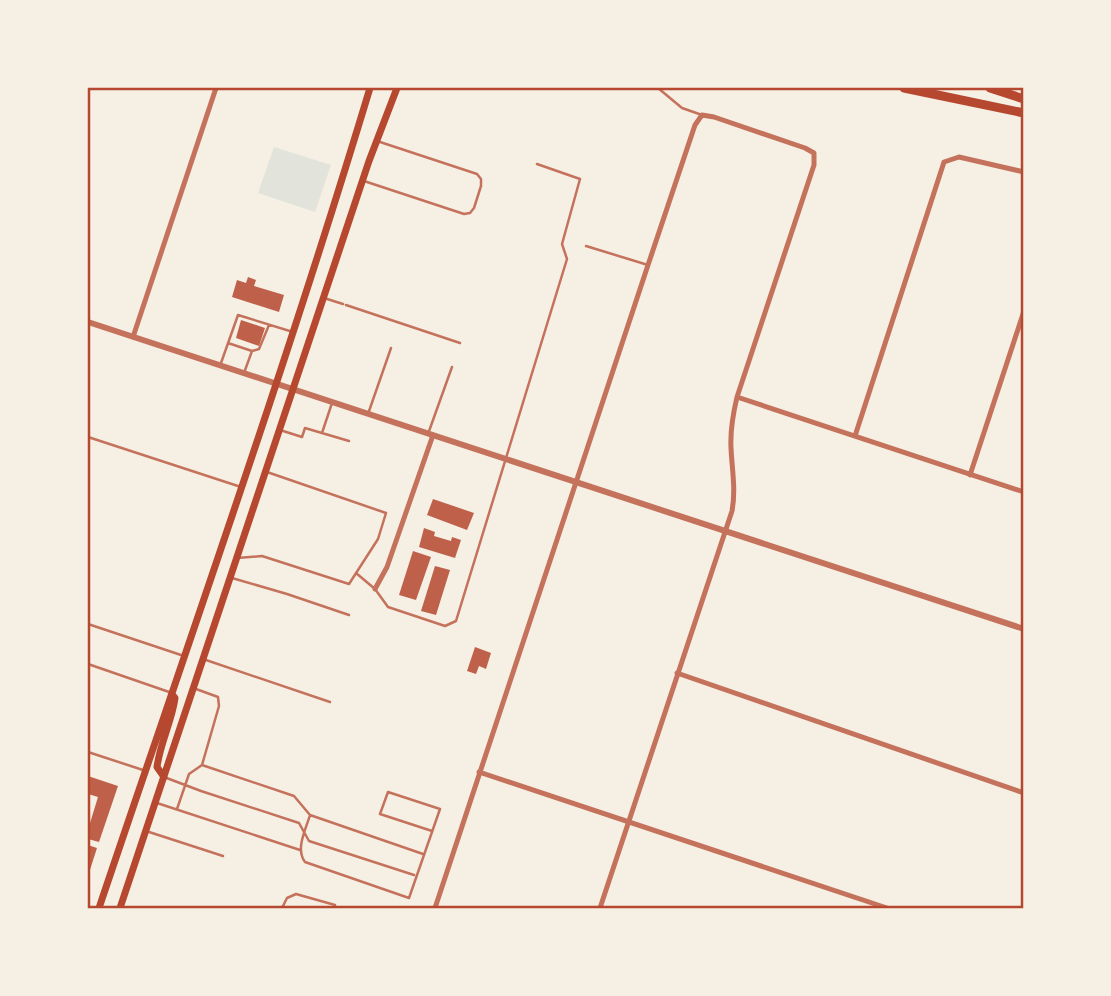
<svg xmlns="http://www.w3.org/2000/svg" width="1111" height="996" font-family="Lato,sans-serif">
<style>
.green{fill:#e2e4dc}
.building{fill:#bf614a}
.lines{fill:none;stroke-linecap:round;stroke-linejoin:round}
.service{stroke:#c5725c;stroke-width:2.5}
.minor{stroke:#c5725c;stroke-width:5}
.tertiary{stroke:#c5725c;stroke-width:6}
.secondary{stroke:#b5482f;stroke-width:7}
.motorway{stroke:#b5482f;stroke-width:9}
.neatline{fill:none;stroke:#b5482f;stroke-width:2.5}
</style>
<rect width="100%" height="100%" fill="#f6efe4"/>
<!-- green -->
<path class="green" d="M274 147 331 165 315 212 258 193Z"/>
<!-- building -->
<path class="building" d="M248 277 256 280 254 286 284 295 279 312 232 297 237 280 246 283Z
M241 320 265 328 259 346 236 338Z
M433 499 474 513 467 530 427 515Z
M424 528 435 532 434 536 451 541 452 537 461 540 455 558 419 547Z
M413 551 431 557 416 600 399 595Z
M435 566 450 570 436 615 421 611Z
M475 647 491 653 486 669 479 666 476 674 467 671Z
M88 776 118 786 99 842 88 839V822L90 823 98 797 88 794Z
M88 845 97 848 88 876Z"/>
<g class="lines">
<!-- service -->
<path class="service" d="M658 88 682 108 702 115
M364 181 464 214 470 213 474 208 481 186V179L477 174 377 141
M586 246 648 265
M324 298 343 304
M346 305 460 343
M228 343 252 351 259 349 269 325
M221 363 238 315 293 332
M244 373 252 351
M368 414 391 348
M280 430 302 437 305 428 349 441
M322 433 332 403
M428 434 452 367
M88 437 241 487
M237 558 262 556 349 584 378 539 386 513 267 472
M356 573 375 589 388 607 445 626 456 621 567 259 562 244 580 179 537 164
M232 578 287 594 349 615
M88 624 184 656
M203 659 330 702
M88 664 172 693
M196 689 218 697 219 706 202 765
M88 752 143 770
M164 777 201 791 299 823 309 841 414 875
M157 803 300 850
M177 809 189 774 202 765 294 796 310 815 423 854
M310 815C306 829 295 849 305 862L409 898 440 809 388 792 380 814 432 831
M146 831 223 856
M282 908 287 898 296 894 335 905"/>
<!-- minor -->
<path class="minor" d="M133 337 216 88
M737 397 1024 492
M855 436 944 162 959 157 1024 172
M970 475 1024 311
M375 589 387 567 433 435
M677 673 1024 793
M479 772 887 908
M435 908 648 265 695 125 702 115 714 117 805 148 814 153V165L737 397C733 414 730 430 731 448 732 470 736 489 732 511L600 908"/>
<!-- tertiary -->
<path class="tertiary" d="M88 322 1024 629"/>
<!-- secondary -->
<path class="secondary" d="M164 777 157 767C160 743 172 721 175 698L172 694
M99 908C191 635 287 363 370 88
M120 908 369 161 397 88"/>
<!-- motorway -->
<path class="motorway" d="M904 88 1024 113
M990 88 1024 99"/>
</g>
<!-- border -->
<rect width="1111" height="996" fill="none" stroke="#f6efe4" stroke-width="178"/>
<rect x="89" y="89" width="933" height="818" class="neatline"/>
</svg>
